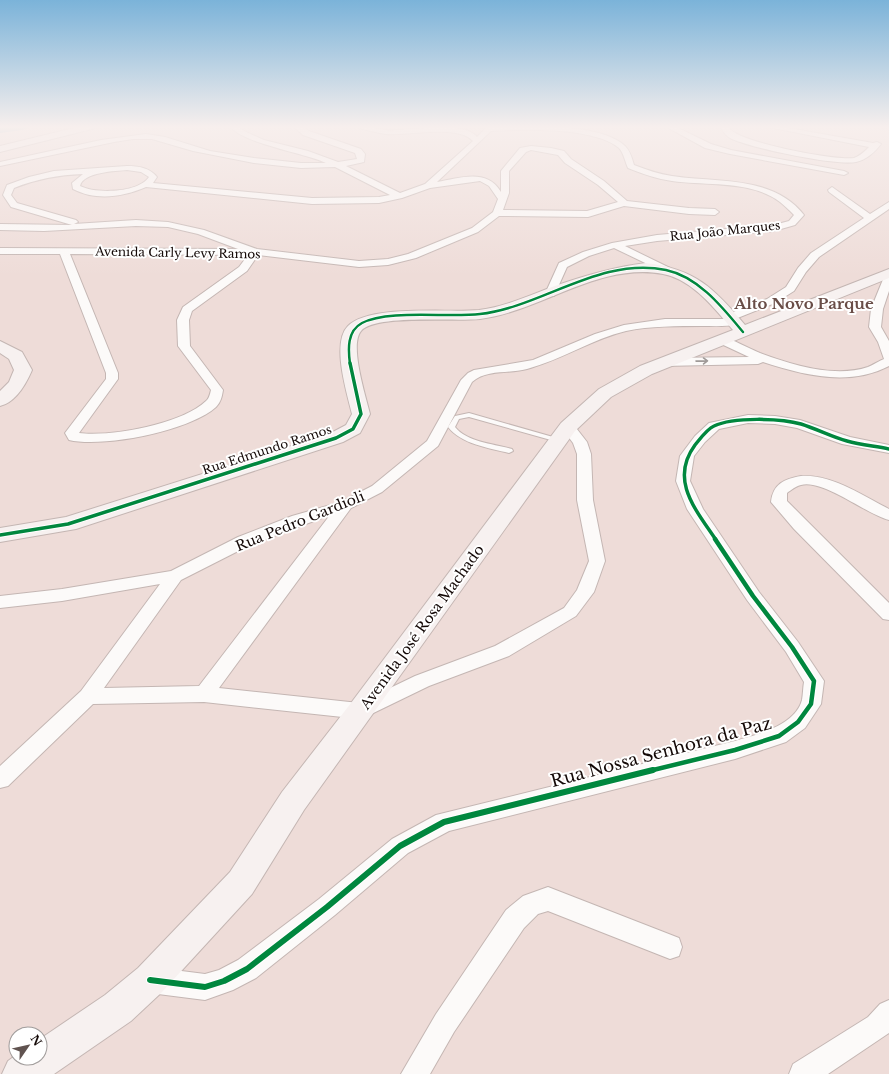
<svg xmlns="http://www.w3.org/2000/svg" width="889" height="1074" font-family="'Libre Baskerville',serif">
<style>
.water{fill:#77b1c2}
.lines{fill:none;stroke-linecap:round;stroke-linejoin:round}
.lane-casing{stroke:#c4b6b3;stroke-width:2}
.street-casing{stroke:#c4b6b3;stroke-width:2}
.secondary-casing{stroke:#c4b6b3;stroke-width:2}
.lane{fill:#fcfaf9;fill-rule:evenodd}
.street{fill:#fcfaf9;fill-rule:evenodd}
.secondary{fill:#f7f1f0;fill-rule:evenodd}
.cycleway-far3-casing{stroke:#fff;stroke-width:4}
.cycleway-far2-casing{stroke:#fff;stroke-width:5.5}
.cycleway-far1-casing{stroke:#fff;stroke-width:7}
.cycleway-casing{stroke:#fff;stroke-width:8}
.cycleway-far3{stroke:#00873e;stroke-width:2.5}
.cycleway-far2{stroke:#00873e;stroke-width:3.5}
.cycleway-far1{stroke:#00873e;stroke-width:4.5}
.cycleway{stroke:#00873e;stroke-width:6}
.oneway{stroke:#9f9a98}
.labels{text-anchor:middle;stroke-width:4;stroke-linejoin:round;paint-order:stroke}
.far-street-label{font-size:12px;fill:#140907;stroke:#fff}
.street-label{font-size:14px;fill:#140907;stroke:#fff}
.far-district-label{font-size:15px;font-weight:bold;fill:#694d47;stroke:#fff}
.near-street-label{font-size:17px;fill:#140907;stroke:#fff}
</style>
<rect width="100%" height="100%" fill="#eedcd8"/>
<!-- water -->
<path class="water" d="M0 126H32L22 130 0 133Z"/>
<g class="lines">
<defs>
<path id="lane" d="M469 413 560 439 561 440 558 442 469 417 459 419 455 427C467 442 494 444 512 449L513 451 509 453C489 448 461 444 448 427L455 416Z"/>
<path id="street" d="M230 126H237L244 131 264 140 308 151 338 162 357 159 355 153 303 135 293 126H301L309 131 361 149 365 154 364 162 346 166 400 193 425 184 473 141C458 124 408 136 386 134 378 133 368 130 359 128V126C368 126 377 129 386 130 409 132 462 119 477 137L488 126C520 126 600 122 625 146 630 151 632 158 634 165 647 170 659 174 672 176 717 183 773 175 804 215L795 225 774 231 657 241 625 246 670 268 671 270 666 273 614 248 589 256 567 267 554 296H546L545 294 559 263 583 252 612 243 657 235 774 225 789 221 794 215C790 211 785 206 780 202 751 180 707 186 672 181 657 179 643 174 628 168 625 162 624 153 619 148 594 127 522 129 491 131L437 182C460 178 487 168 501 192V171L520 148 531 146 551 148 564 151 571 159 604 181 627 201 689 208 715 209 719 212 715 215 689 214 624 206 588 217 499 216 478 232 416 258 388 265 359 267 258 255 247 271 192 311 189 320 190 346 223 390C222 396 221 402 216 407 190 431 103 448 69 440L65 433 106 379V373L60 254H0V248L238 249 198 234 168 227 136 226 44 231 0 230V224L72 225 11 207 3 195 7 185 29 177 54 171 127 166C139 166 150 168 157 177L153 183 312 198 379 197 390 195 335 167 301 168 254 163 193 151 152 139H133L114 142 0 166V162L101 140 146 134 165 137 210 151 254 158 301 163H326C304 153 241 143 230 126ZM531 150 558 155 565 163 598 185 618 202 587 211 503 210 509 193V171L526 152ZM127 170 141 172 149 177C138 193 96 194 80 186 83 172 116 171 127 170ZM83 174 72 183 73 189C96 201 123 197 146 187L312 204 379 203 402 198 430 188 480 181 489 186 498 199 493 212 472 228 408 254 388 259 359 261 257 249 204 230 168 222 136 220 74 224 78 222 76 220 17 203 11 195 14 188C36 179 58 175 83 174ZM70 254 248 255 239 267 183 307 177 320 178 346 211 390C210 394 209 399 206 401 182 424 111 437 79 433L118 379V373Z
M665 126H674L711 144 731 150 844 171 848 173 844 175 730 154 705 148Z
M723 126H730L729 128C737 142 836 161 854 158 860 156 865 151 869 147L763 126H777L873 143 877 142 881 144C875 152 866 160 856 162 835 166 752 148 732 139 727 137 724 133 721 128Z
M832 187 870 214 889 202V209L819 257 806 272 794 291 775 303 735 319 740 322 738 324C727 327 713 326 702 326 677 326 651 326 626 331 592 339 561 360 527 369 509 374 487 369 472 382L438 446 382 492 351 508 219 688 359 703 415 676 495 646 564 608 577 590 589 561 577 500V454L573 443 561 427 563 424H573L587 442 591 454 593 500 605 561 594 592 576 616 509 656 429 686 361 719 204 702 93 704 8 786 0 788V766L81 691 160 584 62 601 0 608V596L62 589 171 571 238 537 292 516 341 502 372 486 427 441 461 380 468 373 474 370 533 360 595 334 624 325 665 319H725V315L767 299 786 287 798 268 811 253 864 218 829 192 828 190ZM330 515 199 686 104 688 181 580 250 545Z
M889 274V291L883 309 881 327 889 341V366C849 387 803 375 763 362L758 364 663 366 657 362 663 358 749 357 717 342 715 340 721 336C734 340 748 348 760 353 792 365 835 378 868 367 873 365 879 361 884 359L878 342 869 327 871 309 884 277Z
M748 415 775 416 800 420 850 437 889 445V453L842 444 797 428 775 424 748 423 719 429 705 442 694 456 690 481 703 509 759 592 798 642 824 681 821 704 805 728 786 742 735 759 449 831 408 853 335 915 256 978 233 990 205 1000 150 993 141 989 137 980 141 971 150 967 205 974 219 970 238 960 319 899 392 839 436 815 735 741C756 735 795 726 802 700 803 694 803 688 804 682L786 652 747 600 687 509 676 481 680 456 695 436 709 423Z
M801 476C832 474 863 496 889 509V520C866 514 823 479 801 485 796 486 791 490 787 493V501L889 603V620L883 619 794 529 771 502C773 484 784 479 801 476Z
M548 887 679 938 682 947 679 956 670 959 548 911 538 914 524 928 454 1032 430 1074H401L436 1014 506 910 523 896Z
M889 1000V1033L886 1035 828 1074H789L793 1064 868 1017 880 1004Z"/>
<path id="secondary" d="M82 126H98L96 128 0 152V146Z
M646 263C695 269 714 288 745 325L889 269V278L652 374 611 397 575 431 304 810 252 894 162 992 131 1021 54 1074H2L8 1061 16 1055V1058H40V1039L105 995 138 968 230 872 282 792 351 703 561 423 599 389 640 366 733 330C715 309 692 279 663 274 599 262 542 311 480 319 455 322 376 314 361 331 349 345 366 397 370 414L360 433 343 442 76 529 0 542V528L66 517 329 434 346 425 352 414C347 393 331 343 348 326 370 304 448 313 479 310 504 307 528 296 552 287 583 276 613 267 646 263Z
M0 341 22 352 32 370C26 384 16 402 0 406V391L9 382 14 370 9 359 0 353Z"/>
</defs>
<!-- lane casing -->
<use href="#lane" class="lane-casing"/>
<!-- street casing -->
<use href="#street" class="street-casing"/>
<!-- secondary casing -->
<use href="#secondary" class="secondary-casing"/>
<!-- lane -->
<use href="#lane" class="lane"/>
<!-- street -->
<use href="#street" class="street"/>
<!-- secondary -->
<use href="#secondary" class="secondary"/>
<defs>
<path id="cycleway-far3" d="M350 364C348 349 347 331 362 323 388 309 449 318 480 314 542 307 601 256 666 270 699 277 723 308 743 332"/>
<path id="cycleway-far2" d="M0 535 68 524 336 438 353 429 361 414 350 363
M716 540C696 510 669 480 695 445 700 439 707 429 714 426 733 417 781 418 801 424 817 429 832 437 847 441 861 445 875 446 889 449"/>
<path id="cycleway-far1" d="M649 771 735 750 779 736 798 722 811 704 814 681 792 647 753 596 715 539"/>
<path id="cycleway" d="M150 980 205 987 224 981 247 969 327 907 400 846 444 822 653 770"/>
</defs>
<!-- cycleway-far3 casing -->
<use href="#cycleway-far3" class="cycleway-far3-casing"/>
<!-- cycleway-far2 casing -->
<use href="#cycleway-far2" class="cycleway-far2-casing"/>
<!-- cycleway-far1 casing -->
<use href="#cycleway-far1" class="cycleway-far1-casing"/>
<!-- cycleway casing -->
<use href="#cycleway" class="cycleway-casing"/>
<!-- cycleway-far3 -->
<use href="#cycleway-far3" class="cycleway-far3"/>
<!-- cycleway-far2 -->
<use href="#cycleway-far2" class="cycleway-far2"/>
<!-- cycleway-far1 -->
<use href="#cycleway-far1" class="cycleway-far1"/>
<!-- cycleway -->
<use href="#cycleway" class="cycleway"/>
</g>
<!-- one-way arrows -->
<defs><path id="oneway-shaft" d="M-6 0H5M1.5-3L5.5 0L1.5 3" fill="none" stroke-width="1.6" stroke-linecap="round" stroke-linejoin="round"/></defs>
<use class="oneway" href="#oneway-shaft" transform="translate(702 361) rotate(-1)"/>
<!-- sky -->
<linearGradient id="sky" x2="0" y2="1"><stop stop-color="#7bb3d9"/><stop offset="0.46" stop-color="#f7efed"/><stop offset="1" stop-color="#f7efed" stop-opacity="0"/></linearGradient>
<rect width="889" height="276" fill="url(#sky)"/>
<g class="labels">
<!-- far-street labels -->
<g class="far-street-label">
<text transform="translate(725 231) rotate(-6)" y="4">Rua João Marques</text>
<text transform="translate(178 253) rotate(1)" y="4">Avenida Carly Levy Ramos</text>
<text transform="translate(267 450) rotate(-18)" y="4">Rua Edmundo Ramos</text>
</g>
<!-- street labels -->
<g class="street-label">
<text transform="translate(300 521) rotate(-22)" y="5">Rua Pedro Gardioli</text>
<text transform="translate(422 627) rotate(-54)" y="5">Avenida José Rosa Machado</text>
</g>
<!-- far-district labels -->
<g class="far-district-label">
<text x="804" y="309">Alto Novo Parque</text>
</g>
<!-- near-street labels -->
<g class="near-street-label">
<text transform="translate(661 752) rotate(-15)" y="6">Rua Nossa Senhora da Paz</text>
</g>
</g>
<!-- north arrow -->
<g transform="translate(28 1046) rotate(56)"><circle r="19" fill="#ffffff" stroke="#a19d9c"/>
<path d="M0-3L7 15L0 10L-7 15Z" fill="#605350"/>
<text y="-6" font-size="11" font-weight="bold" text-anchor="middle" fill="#140907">N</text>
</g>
</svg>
